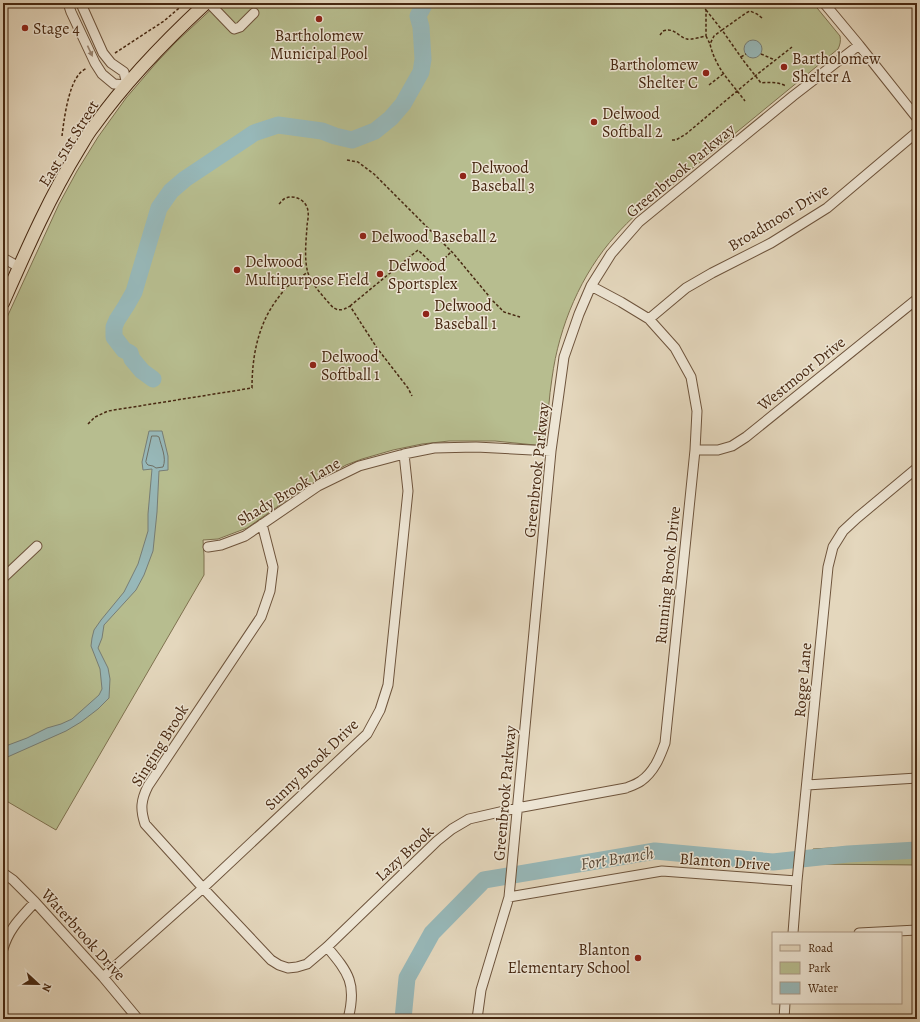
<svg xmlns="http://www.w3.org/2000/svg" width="920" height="1022" font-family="Alegreya,serif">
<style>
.green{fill:#b7bd8f;stroke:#7f7250}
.water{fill:#97b8b9;stroke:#777e76}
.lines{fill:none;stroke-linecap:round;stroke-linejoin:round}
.shore{stroke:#6f7065;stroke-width:1}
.river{stroke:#97b8b9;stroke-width:17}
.minor-casing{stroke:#6e543c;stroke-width:11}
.major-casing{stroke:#472811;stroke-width:14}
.path{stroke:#472811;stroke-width:1.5;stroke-dasharray:3 2;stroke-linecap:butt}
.minor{stroke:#ede5d4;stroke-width:9}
.major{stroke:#e4d7bd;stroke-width:12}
.oneway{fill:#9a8672}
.poi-dot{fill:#8f2418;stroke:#ede5d4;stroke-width:1.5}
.labels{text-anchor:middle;stroke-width:3;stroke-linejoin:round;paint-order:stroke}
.poi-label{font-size:16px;fill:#472811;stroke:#ede5d4;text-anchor:start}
.street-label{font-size:16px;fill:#472811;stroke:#ede5d4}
.water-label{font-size:17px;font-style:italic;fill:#5b4c3b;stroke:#ede5d4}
</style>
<rect width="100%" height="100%" fill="#e4d7bd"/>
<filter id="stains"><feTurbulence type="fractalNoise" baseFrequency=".005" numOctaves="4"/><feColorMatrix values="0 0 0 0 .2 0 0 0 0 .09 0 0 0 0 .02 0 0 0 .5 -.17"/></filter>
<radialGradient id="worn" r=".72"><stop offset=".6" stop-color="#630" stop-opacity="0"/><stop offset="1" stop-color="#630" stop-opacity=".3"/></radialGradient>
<!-- green -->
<path class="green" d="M218 3H813L840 36C841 41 840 45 838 49L638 213C630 220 623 227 616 235 581 274 559 326 552 378 549 397 548 417 546 436L543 442 535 445 495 441H449L422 444 393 450 362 459 346 465 297 493 247 528 218 539 203 540 204 556V575L56 830 3 799V326L59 204 77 171 98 137 126 98 157 62 176 42Z
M917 843V865L811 864 813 849Z"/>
<!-- water -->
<path class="water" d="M744 49a9 9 0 1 1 18 0a9 9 0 1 1-18 0Z
M149 431H162L168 456V470L159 471 157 512 153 551 144 575 136 590 104 625 102 638 98 648 108 668 110 679 109 698 98 709 81 722 66 731 3 759V747L27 738 47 728 61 724 72 719 99 695 102 689 100 669 91 646 92 638 94 630 101 620 124 592 138 564 148 531V514L152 469 143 470 142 462Z"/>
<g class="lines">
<!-- shore -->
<path class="shore" d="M152 436H157L159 437C161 446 167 458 163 467L156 468 153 466 148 465 147 464 146 462Z"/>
<!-- river -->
<path class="river" d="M153 379 142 371 132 359 130 353 124 350 114 337V327L117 320 126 306 134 292 159 208 171 191 185 179 254 133 278 125 322 131 335 136 352 140 375 131 391 118 403 104 421 72 423 59 421 27 418 16 425 3
M403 1019 407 978 432 933 484 880 655 851 773 862 848 854 917 850"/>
<defs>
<path id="minor" d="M68 3 71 12 95 63 102 74 114 84 127 85 124 72 111 63 103 53 82 6V3
M209 3 234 29 240 27 254 13
M824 3 859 45 917 118
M3 258 19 267
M649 319 686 288 712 273 771 243 827 208 917 132
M695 450H718L732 446 746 437 917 299
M262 524 273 567 270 591 261 617 148 786C141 800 140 809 145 824L203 888 271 960 279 965 288 968 297 967 307 964 327 947 437 841 452 829 469 819 517 808 626 788C631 786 637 784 641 781 654 772 660 757 665 743L695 450 697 411 691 377 675 348 649 319 621 302 591 286
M208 547 221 545 245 536 318 486 359 466 404 454 434 448 476 447 551 451
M3 578 37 546
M807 785 917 778
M3 873 13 880 35 902 103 977 138 1019
M509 897 662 871 797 881
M793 933 797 881 828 567 833 547 843 531 857 518 917 468
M859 933 917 930
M327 947C349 973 357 984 348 1019
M3 949C9 928 21 918 35 902
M103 977 203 888 367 734 380 710 388 685 408 491 404 454
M477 1019 481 990 509 897 551 451 564 357 579 314 591 286 611 254 639 222 793 96 859 45
M784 1019 785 1003"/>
<path id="major" d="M3 303C26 251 49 198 79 149 84 141 88 133 94 126 126 81 165 41 206 3"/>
</defs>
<!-- minor casing -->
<use href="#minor" class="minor-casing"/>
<!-- major casing -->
<use href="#major" class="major-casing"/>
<!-- path -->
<path class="path" d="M706 10 722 30 714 36 710 44C716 69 730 81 745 101
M762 18 757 14 750 11 746 13 722 30 743 60 761 83C770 82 778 82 786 86
M660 35 663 31C675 27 678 37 687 39 691 40 701 37 706 36V10L701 3
M706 36 710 44
M115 53 164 21 185 3
M761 54 775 60
M741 57 746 54
M709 85 723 74
M62 136C64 120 68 86 80 73 82 71 85 69 87 68
M672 140H676L686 134 755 76 792 47
M347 160 358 162 374 174 453 253 493 301 504 312 520 317
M279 204C281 202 283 199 286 198 296 194 308 202 308 212 309 217 307 222 307 227 306 241 304 260 308 273 312 284 321 294 329 303 335 311 341 312 350 306L377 348 408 388 412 396
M350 306 418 250 436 267 451 252
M88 424 95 417 108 411 252 388C252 356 258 324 278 298 281 294 284 290 288 286 294 281 301 277 308 272"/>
<!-- minor -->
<use href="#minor" class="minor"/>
<!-- major -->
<use href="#major" class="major"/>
</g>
<!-- one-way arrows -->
<defs><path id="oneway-solid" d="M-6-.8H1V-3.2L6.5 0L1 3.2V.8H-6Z"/></defs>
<use class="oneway" href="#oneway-solid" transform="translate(90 51) rotate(65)"/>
<!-- markers -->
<g class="poi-dot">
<circle cx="319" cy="19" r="4"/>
<circle cx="25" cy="28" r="4"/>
<circle cx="784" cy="67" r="4"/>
<circle cx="706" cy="73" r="4"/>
<circle cx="594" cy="122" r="4"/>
<circle cx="463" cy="176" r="4"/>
<circle cx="363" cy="236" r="4"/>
<circle cx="237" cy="270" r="4"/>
<circle cx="380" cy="274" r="4"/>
<circle cx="426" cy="314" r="4"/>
<circle cx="313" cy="365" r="4"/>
<circle cx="638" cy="958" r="4"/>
</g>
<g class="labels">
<!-- poi labels -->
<g class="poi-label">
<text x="33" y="34">Stage 4</text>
<text x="319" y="41" text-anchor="middle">Bartholomew<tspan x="319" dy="18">Municipal Pool</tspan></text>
<text x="792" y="64">Bartholomew<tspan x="792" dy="18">Shelter A</tspan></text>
<text x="698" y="70" text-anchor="end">Bartholomew<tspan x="698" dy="18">Shelter C</tspan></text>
<text x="602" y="119">Delwood<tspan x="602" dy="18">Softball 2</tspan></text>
<text x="471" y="173">Delwood<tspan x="471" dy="18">Baseball 3</tspan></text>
<text x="371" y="242">Delwood Baseball 2</text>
<text x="245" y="267">Delwood<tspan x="245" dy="18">Multipurpose Field</tspan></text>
<text x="388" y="271">Delwood<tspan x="388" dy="18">Sportsplex</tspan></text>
<text x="434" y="311">Delwood<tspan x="434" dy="18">Baseball 1</tspan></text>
<text x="321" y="362">Delwood<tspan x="321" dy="18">Softball 1</tspan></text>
<text x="630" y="955" text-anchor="end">Blanton<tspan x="630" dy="18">Elementary School</tspan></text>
</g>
<!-- street labels -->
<g class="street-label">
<text transform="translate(68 143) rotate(-58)" y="6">East 51st Street</text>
<text transform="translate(680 170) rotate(-40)" y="6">Greenbrook Parkway</text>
<text transform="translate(778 217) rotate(-31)" y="6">Broadmoor Drive</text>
<text transform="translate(801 373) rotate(-39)" y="6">Westmoor Drive</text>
<text transform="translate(536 470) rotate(-84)" y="6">Greenbrook Parkway</text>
<text transform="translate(288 491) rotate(-31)" y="6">Shady Brook Lane</text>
<text transform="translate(667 575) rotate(-84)" y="6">Running Brook Drive</text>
<text transform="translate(802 680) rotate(-85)" y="6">Rogge Lane</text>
<text transform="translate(159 745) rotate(-58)" y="6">Singing Brook</text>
<text transform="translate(311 764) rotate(-44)" y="6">Sunny Brook Drive</text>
<text transform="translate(504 793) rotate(-85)" y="6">Greenbrook Parkway</text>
<text transform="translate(404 853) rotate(-43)" y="6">Lazy Brook</text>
<text transform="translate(725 861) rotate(4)" y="6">Blanton Drive</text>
<text transform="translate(84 934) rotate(48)" y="6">Waterbrook Drive</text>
</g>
<!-- water labels -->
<g class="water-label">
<text transform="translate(617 858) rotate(-9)" y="6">Fort Branch</text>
</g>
</g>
<!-- margin -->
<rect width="920" height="1022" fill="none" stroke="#e4d7bd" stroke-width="16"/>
<rect x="4" y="4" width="912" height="1014" fill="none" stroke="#472811" stroke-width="2"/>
<rect x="8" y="8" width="904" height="1006" fill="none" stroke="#472811"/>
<!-- legend -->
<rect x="772" y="932" width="130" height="72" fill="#ede5d4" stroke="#ab9986"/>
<rect x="780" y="945" width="20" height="6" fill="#e4d7bd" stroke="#ab9986"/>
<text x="808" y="952" font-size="12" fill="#472811">Road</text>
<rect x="780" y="962" width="20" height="12" fill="#b7bd8f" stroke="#ab9986"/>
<text x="808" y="972" font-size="12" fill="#472811">Park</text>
<rect x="780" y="982" width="20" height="12" fill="#97b8b9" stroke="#ab9986"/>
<text x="808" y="992" font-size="12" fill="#472811">Water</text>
<!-- north arrow -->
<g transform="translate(38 984) rotate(112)" stroke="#ede5d4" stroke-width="3" paint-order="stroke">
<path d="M0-3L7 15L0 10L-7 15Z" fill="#472811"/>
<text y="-6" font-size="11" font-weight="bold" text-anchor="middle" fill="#472811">N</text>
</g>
<rect width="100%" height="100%" filter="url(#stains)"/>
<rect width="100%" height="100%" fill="url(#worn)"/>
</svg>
